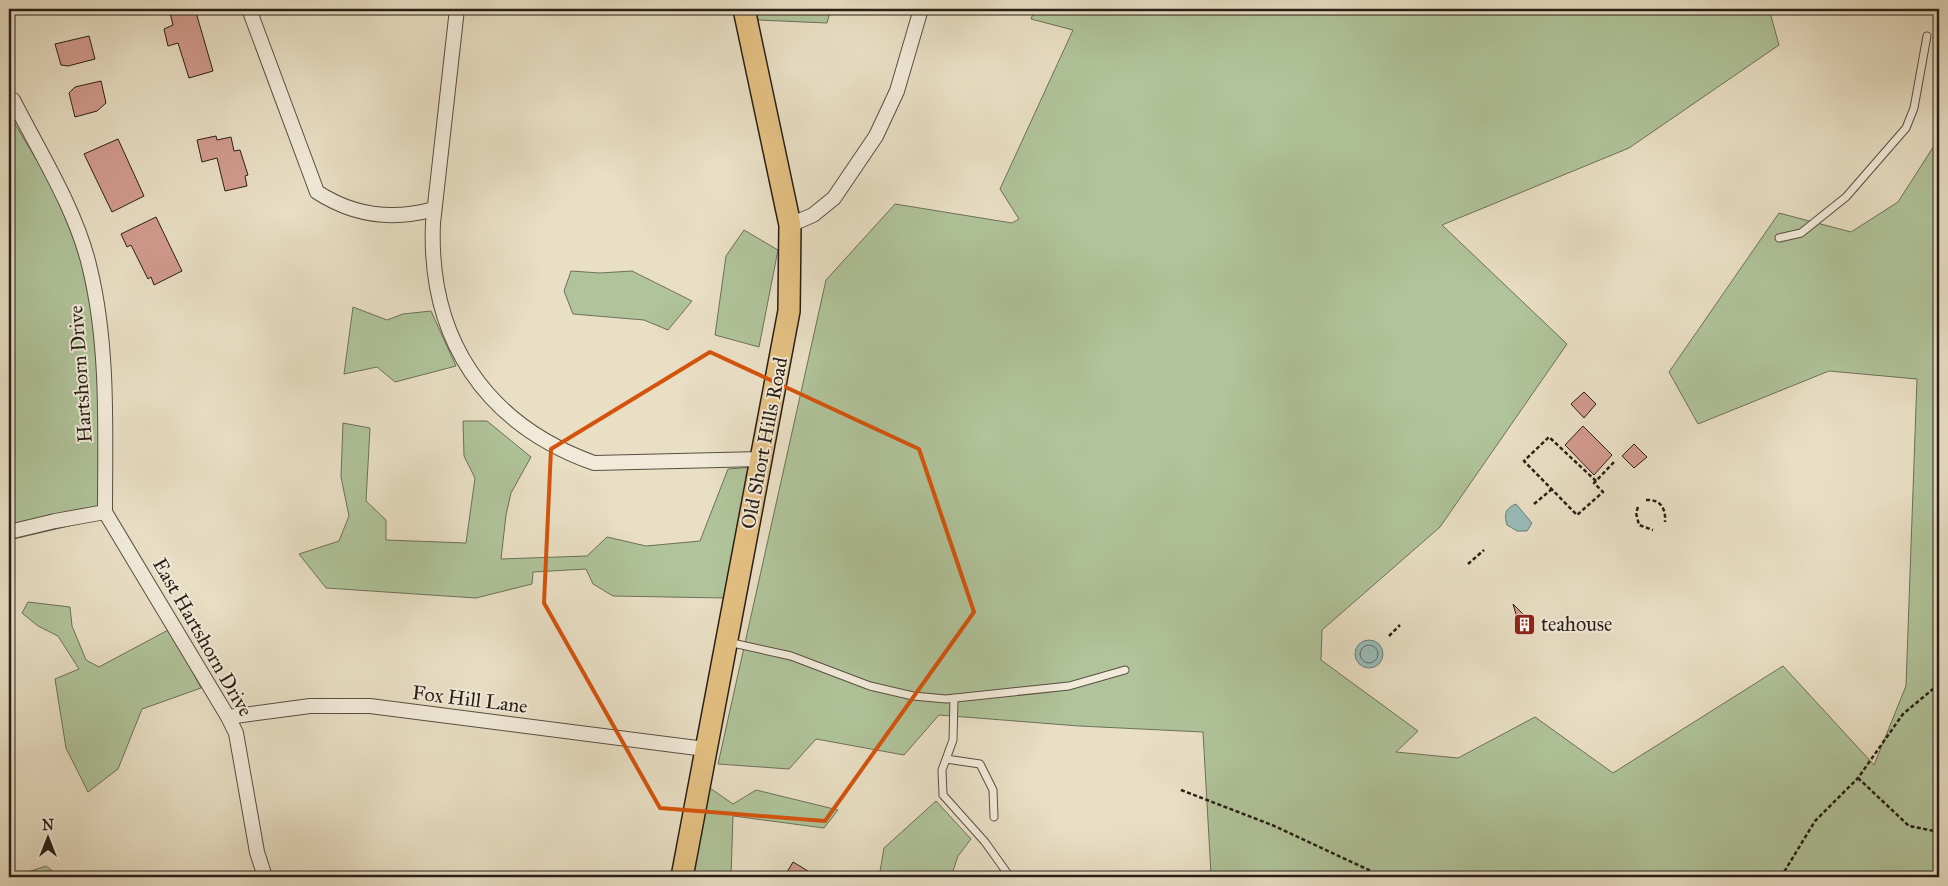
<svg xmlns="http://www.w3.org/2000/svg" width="1948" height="886" font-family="'IM FELL Great Primer',serif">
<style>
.green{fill:#b0c39a;stroke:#6c7158}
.water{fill:#98bcba;stroke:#6b7d78}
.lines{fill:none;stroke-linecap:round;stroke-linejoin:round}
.shore{stroke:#606e68;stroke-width:1}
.building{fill:#d29b8f;stroke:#281f16}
.service-casing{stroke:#584f42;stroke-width:9}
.minor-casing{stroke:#584f42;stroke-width:16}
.primary-casing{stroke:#281f16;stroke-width:24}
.path{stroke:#281f16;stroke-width:2.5;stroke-dasharray:4 2.5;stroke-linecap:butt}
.service{stroke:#f1ead9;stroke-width:7}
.minor{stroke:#f1ead9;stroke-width:14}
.primary{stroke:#e4c082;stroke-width:21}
.marked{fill:none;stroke:#d5530d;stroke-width:4;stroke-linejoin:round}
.labels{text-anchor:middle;stroke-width:4;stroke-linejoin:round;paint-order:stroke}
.street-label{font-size:20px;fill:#281f16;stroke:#f1ead9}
.poi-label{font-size:20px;fill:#281f16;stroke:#f1ead9;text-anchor:start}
</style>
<rect width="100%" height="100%" fill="#e9dfc5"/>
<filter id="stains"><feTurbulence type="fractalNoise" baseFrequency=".004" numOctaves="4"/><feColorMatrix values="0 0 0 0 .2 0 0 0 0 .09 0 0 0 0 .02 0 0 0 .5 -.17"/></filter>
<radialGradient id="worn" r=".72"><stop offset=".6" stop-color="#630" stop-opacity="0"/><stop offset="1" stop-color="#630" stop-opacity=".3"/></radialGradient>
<!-- green -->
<path class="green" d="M756 9H831L827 23 758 20Z
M1035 9H1769L1779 45 1629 148 1442 225 1567 344 1440 527 1322 630 1321 660 1418 731 1396 752 1458 758 1535 717 1613 773 1783 666 1874 765 1906 686 1917 379 1829 371 1698 424 1669 372 1779 213 1851 232 1898 202 1939 138V877H1210L1211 874 1203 732 1079 726 939 715 904 755 816 739 789 769 718 764 826 280 895 204 1012 223 1019 219 1000 189 1073 30 1031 19Z
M9 114 70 216 105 358 99 519 9 540Z
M744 230 778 250 759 347 715 335 726 256Z
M571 271 600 273 632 271 692 301 668 330 644 320 573 314 564 291Z
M353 307 387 320 403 314 431 311 456 366 395 382 377 367 344 374Z
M463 421H487L531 457 511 493 506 515 501 559 587 556 607 537 646 546 700 541 728 469 754 467 724 598 613 596 593 584 586 569 533 572 532 584 476 598 326 588 299 554 339 541 349 516 341 477 343 423 370 428 366 501 386 520V540L466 543 475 478 464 456Z
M28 602 70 607 72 626 86 660 99 667 170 629 201 688 142 709 118 769 88 792 66 748 55 679 79 669 58 636 38 626 22 613Z
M707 786 733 804 756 790 838 810 824 828 733 816 731 877H691Z
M936 801 971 839 958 856 951 877H879L884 848Z
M46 866 60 877 16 876Z"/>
<!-- water -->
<path class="water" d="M1516 504 1532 523 1527 531H1517L1507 525C1504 515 1505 508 1516 504Z
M1355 654a14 14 0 1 1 28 0a14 14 0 1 1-28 0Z"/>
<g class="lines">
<!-- shore -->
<path class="shore" d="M1360 654a9 9 0 1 1 18 0a9 9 0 1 1-18 0Z"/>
</g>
<!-- building -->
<path class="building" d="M169 9H195L213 71 189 78 178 43 168 46 164 29 173 25Z
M89 36 95 59 68 66 61 65 55 44Z
M101 81 106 103 97 111 75 117 69 93 75 87Z
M216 136 217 140 231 137 234 151 240 150 248 175 245 176 247 186 225 191 217 158 202 162 197 140Z
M118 139 144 196 112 212 84 154Z
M156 217 182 271 154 285 151 277 148 279 131 245 127 247 121 234Z
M1584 392 1596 404 1584 418 1571 404Z
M1583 426 1612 455 1594 475 1565 445Z
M1634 444 1647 457 1634 468 1622 456Z
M1513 604 1530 621 1531 633 1520 628Z
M793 862 818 877H784Z"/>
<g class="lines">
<defs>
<path id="service" d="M1779 238 1801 233 1846 197 1906 128 1914 108 1927 36
M728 642 791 656 870 686 913 696 946 699 1069 686 1125 670
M954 698 953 740 942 770 943 795 985 842 1010 877
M946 759 980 764 993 790 994 817"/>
<path id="minor" d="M249 9 317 192C354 216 392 221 434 209
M457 9 433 223C428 338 485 424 594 463L761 459
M13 100C40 153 77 211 90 269 109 348 105 432 105 512
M790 225 813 215 834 198 876 136 897 91 921 9
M105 512 228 717 236 733 257 852 265 877
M9 532 55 521 105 512
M228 717 310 706H370L705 749"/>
<path id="primary" d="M682 877 789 311 790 225 744 9"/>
</defs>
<!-- service casing -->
<use href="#service" class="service-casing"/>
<!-- minor casing -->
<use href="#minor" class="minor-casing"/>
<!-- primary casing -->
<use href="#primary" class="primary-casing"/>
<!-- path -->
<path class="path" d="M1939 430 1937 441 1939 446
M1596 481 1549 437 1524 461 1577 515 1603 492 1594 483 1596 481 1614 462
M1646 500C1661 499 1666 509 1665 522
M1534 504 1552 489
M1638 507 1636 513 1639 525 1653 530
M1468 564 1484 550
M1389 636 1400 625
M1858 778 1909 826 1939 832
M1181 790 1272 825 1384 877
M1781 877 1815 821 1858 778 1903 714 1939 684"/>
<!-- service -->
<use href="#service" class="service"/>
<!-- minor -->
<use href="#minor" class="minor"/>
<!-- primary -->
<use href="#primary" class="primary"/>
</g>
<!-- marked area -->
<path class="marked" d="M710 352 919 449 974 612 825 821 660 808 544 603 551 449Z"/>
<!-- icons -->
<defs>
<symbol id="building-square" viewBox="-11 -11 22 22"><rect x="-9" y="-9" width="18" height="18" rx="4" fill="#8f2418" stroke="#f1ead9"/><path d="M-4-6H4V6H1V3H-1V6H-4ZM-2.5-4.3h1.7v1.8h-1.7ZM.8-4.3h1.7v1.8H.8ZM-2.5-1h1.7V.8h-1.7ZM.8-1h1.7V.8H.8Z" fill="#fff"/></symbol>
</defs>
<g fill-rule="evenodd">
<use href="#building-square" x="1512" y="612" width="25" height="25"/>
</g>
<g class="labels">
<!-- street labels -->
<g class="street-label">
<text transform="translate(80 374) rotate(-94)" y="7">Hartshorn Drive</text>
<text transform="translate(764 443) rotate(-79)" y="7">Old Short Hills Road</text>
<text transform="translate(203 637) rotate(60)" y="7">East Hartshorn Drive</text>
<text transform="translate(470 699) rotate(7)" y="7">Fox Hill Lane</text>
</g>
<!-- poi labels -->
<g class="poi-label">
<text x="1541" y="631">teahouse</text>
</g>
</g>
<!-- margin -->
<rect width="1948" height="886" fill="none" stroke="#e9dfc5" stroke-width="30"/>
<rect x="10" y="10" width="1928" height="866" fill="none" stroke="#281f16" stroke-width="2.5"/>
<rect x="15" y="15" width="1918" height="856" fill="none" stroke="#281f16"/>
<!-- north arrow -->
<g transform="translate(48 838)" stroke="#f1ead9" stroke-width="4" paint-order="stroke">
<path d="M0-4L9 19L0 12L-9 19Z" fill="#281f16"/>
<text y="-8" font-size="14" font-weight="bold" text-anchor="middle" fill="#281f16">N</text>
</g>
<rect width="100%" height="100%" filter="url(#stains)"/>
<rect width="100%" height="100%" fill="url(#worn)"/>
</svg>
